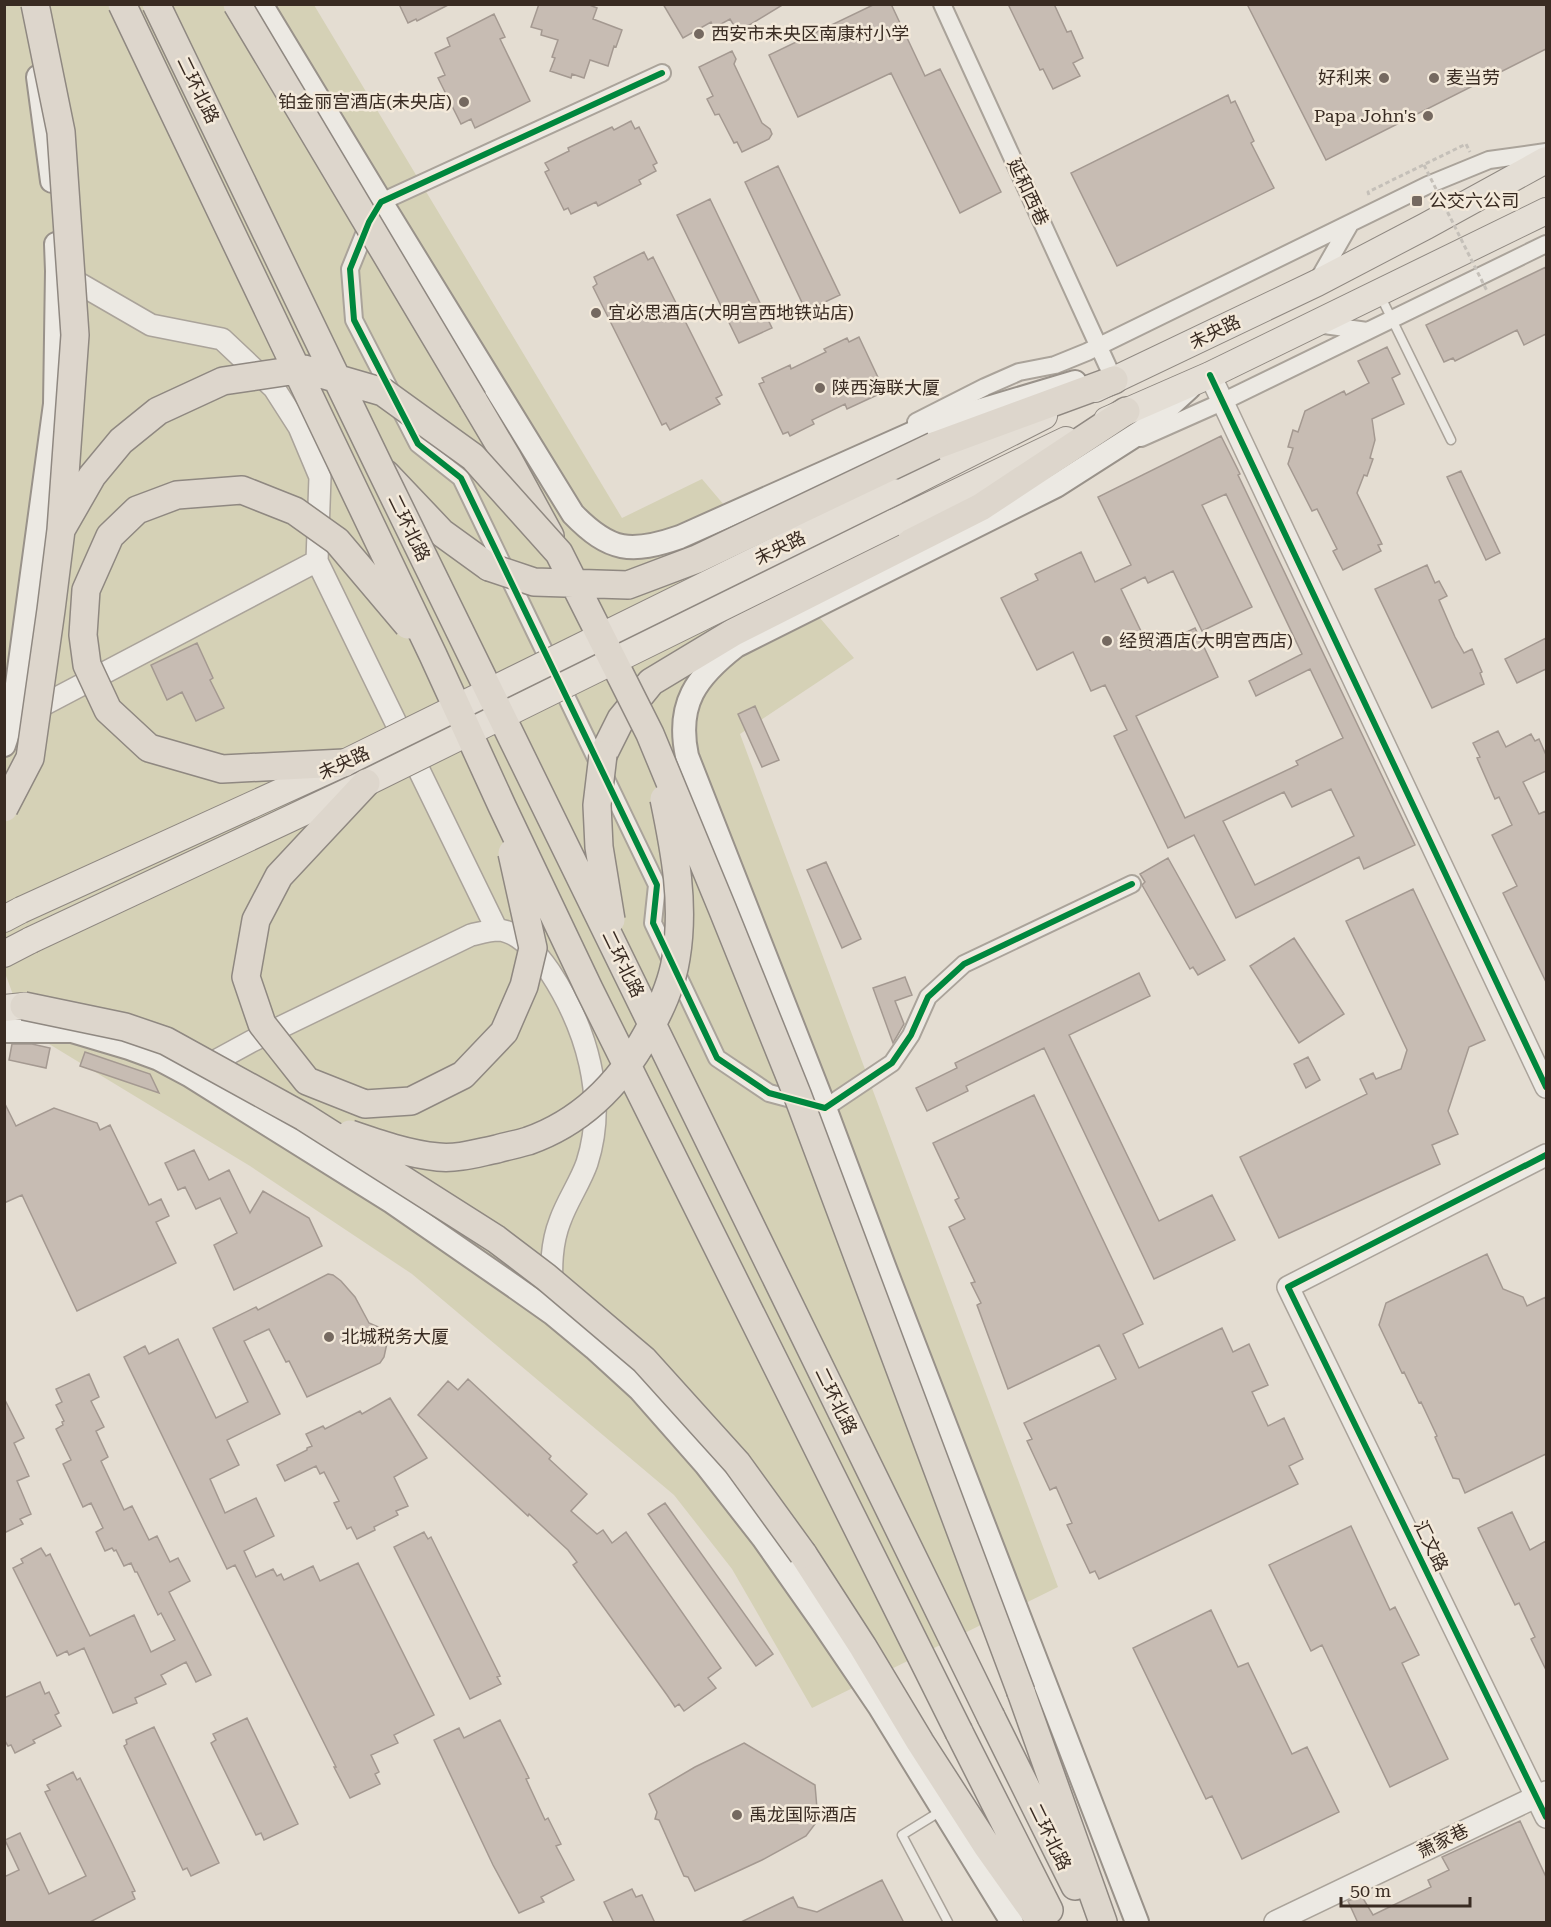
<svg xmlns="http://www.w3.org/2000/svg" width="1551" height="1927" font-family="'Roboto Serif','Noto Sans SC',serif">
<style>
.green{fill:#d5d1b6}
.building{fill:#c7bcb3;stroke:#a49991;stroke-width:1.5;fill-rule:evenodd}
.lines{fill:none;stroke-linecap:round;stroke-linejoin:round}
.service-casing{stroke:#aaa39a;stroke-width:11}
.minor-casing{stroke:#aaa39a;stroke-width:20}
.tertiary-casing{stroke:#aaa39a;stroke-width:24}
.secondary-casing{stroke:#99928a;stroke-width:26}
.primary-casing{stroke:#8f8881;stroke-width:28}
.trunk-casing{stroke:#8f8881;stroke-width:30}
.path{stroke:#c5c0b9;stroke-width:3;stroke-dasharray:4.5 3;stroke-linecap:butt}
.service{stroke:#ece9e3;stroke-width:8}
.minor{stroke:#ece9e3;stroke-width:16}
.tertiary{stroke:#ece9e3;stroke-width:21}
.secondary{stroke:#ece9e3;stroke-width:22}
.primary{stroke:#e4ded5;stroke-width:26}
.trunk{stroke:#ddd6cc;stroke-width:27}
.primary-bridge-casing{stroke:#8f8881;stroke-width:28;stroke-linecap:butt}
.trunk-bridge-casing{stroke:#8f8881;stroke-width:30;stroke-linecap:butt}
.path-bridge{stroke:#c5c0b9;stroke-width:3;stroke-dasharray:4.5 3;stroke-linecap:butt}
.primary-bridge{stroke:#e4ded5;stroke-width:26}
.trunk-bridge{stroke:#ddd6cc;stroke-width:27}
.cycleway-casing{stroke:#f3e9da;stroke-width:10}
.cycleway{stroke:#00873e;stroke-width:6}
.poi-dot{fill:#756960;stroke:#f3e9da;stroke-width:2}
.labels{text-anchor:middle;stroke-width:5;stroke-linejoin:round;paint-order:stroke}
.poi-label{font-size:18px;fill:#392b22;stroke:#f3e9da;text-anchor:start}
.street-label{font-size:18px;fill:#392b22;stroke:#f3e9da}
</style>
<rect width="100%" height="100%" fill="#e4ddd2"/>
<!-- green -->
<path class="green" d="M5 5H314L622 518 702 479 854 658 740 734 1058 1587 812 1708 732 1569 674 1495 412 1274 250 1166 26 1030 5 973Z"/>
<!-- building -->
<path class="building" d="M399 4H450L417 21 416 19 408 23Z
M539 4H587L597 8 593 19 622 30 616 47 614 46 608 66 590 60 584 78 572 74 571 78 550 71 555 58 552 57 558 40 541 35 542 30 531 27Z
M663 4H784L738 32 730 19 714 28 711 22 683 38Z
M875 4H891L925 76 940 69 1001 192 960 213 891 73 798 117 769 55Z
M1008 4H1054L1067 32 1071 31 1083 58 1073 63 1080 76 1053 89 1043 69 1040 70Z
M1247 4H1546V49L1326 160Z
M494 14 505 37 500 39 530 101 475 128 471 119 461 124 438 78 445 75 435 53 450 46 447 38Z
M732 51 736 59 734 64 762 123 770 129 772 134 769 139 742 152 737 142 734 143 719 114 715 115 707 99 713 96 699 67Z
M1228 95 1231 103 1235 101 1254 141 1251 143 1274 188 1117 266 1071 173Z
M631 121 635 129 639 127 657 163 653 165 656 171 639 180 641 184 598 206 596 202 571 214 568 208 564 210 545 172 549 170 545 163 569 151 568 148 612 127 614 130Z
M778 166 840 295 806 311 745 182Z
M710 199 772 328 739 343 677 215Z
M644 252 648 260 653 257 722 395 716 398 720 404 670 430 666 423 662 425 593 287 597 284 594 277Z
M1546 267V334L1524 345 1517 330 1455 361 1453 358 1444 362 1426 325Z
M859 337 882 386 875 390 877 395 847 409 845 404 812 420 814 424 790 436 788 432 783 434 759 384 764 382 762 378 790 365 791 369 826 352 824 349 847 338 849 342Z
M1387 347 1400 374 1392 378 1404 404 1372 419 1375 440 1370 458 1373 459 1367 476 1364 475 1357 493 1382 544 1378 545 1381 551 1343 570 1333 551 1337 549 1317 509 1312 511 1288 464 1293 448 1288 447 1293 430 1298 432 1305 411 1344 391 1346 395 1369 383 1358 361Z
M1221 436 1240 474 1238 475 1415 845 1364 869 1359 857 1236 918 1194 835 1168 848 1114 736 1127 730 1105 685 1091 691 1073 652 1037 670 1001 598 1038 580 1035 574 1081 552 1095 582 1131 565 1098 497ZM1226 494 1302 654 1249 681 1256 696 1310 669 1343 738 1296 761 1298 765 1185 818 1136 716 1218 677 1195 628 1150 650 1121 589 1145 577 1148 583 1173 571 1202 631 1252 607 1202 505ZM1331 789 1354 836 1255 885 1223 821 1284 792 1292 807Z
M1461 471 1500 553 1486 560 1447 477Z
M1427 565 1435 583 1439 581 1447 596 1439 600 1455 637 1464 653 1472 649 1482 672 1480 673 1484 684 1432 708 1375 589Z
M1546 638V669L1517 683 1505 659Z
M197 643 213 678 210 680 224 708 196 721 182 692 167 700 151 665Z
M755 706 779 760 762 767 738 714Z
M1498 731 1506 747 1531 734 1535 741 1539 739 1546 755V771L1523 782 1539 814 1546 811V982L1503 893 1517 886 1492 835 1512 825 1499 797 1495 799 1477 758 1480 757 1473 743Z
M1168 858 1225 960 1198 975 1193 967 1190 969 1142 885 1145 882 1140 874Z
M826 862 861 939 842 948 807 870Z
M1413 889 1485 1040 1469 1047 1448 1111 1458 1134 1432 1145 1440 1164 1279 1238 1240 1157 1367 1094 1360 1079 1373 1073 1376 1079 1401 1069 1407 1050 1346 921Z
M1294 938 1344 1014 1299 1043 1250 966Z
M1139 973 1150 996 1069 1035 1159 1221 1212 1195 1235 1240 1154 1279 1044 1048 966 1086 968 1091 927 1111 916 1088 957 1068 955 1063Z
M905 977 912 995 895 1001 904 1024 893 1043 873 988Z
M12 1044H32L50 1048 46 1068 9 1060Z
M85 1052 150 1074 159 1093 80 1066Z
M1308 1057 1320 1080 1306 1088 1294 1064Z
M1034 1095 1143 1324 1123 1334 1139 1368 1222 1328 1233 1352 1249 1344 1268 1385 1252 1392 1268 1426 1284 1418 1303 1459 1289 1466 1298 1484 1099 1579 1095 1571 1090 1573 1067 1525 1072 1523 1056 1487 1050 1490 1027 1441 1032 1439 1024 1423 1116 1379 1099 1345 1008 1389 977 1305 981 1303 971 1283 975 1282 949 1227 965 1219 955 1200 959 1198 933 1143Z
M4 1102 16 1126 54 1108 97 1123 100 1130 110 1125 149 1205 161 1199 169 1216 156 1222 176 1263 77 1311 22 1195 4 1203Z
M194 1150 209 1180 229 1170 250 1213 263 1191 309 1218 322 1246 234 1290 214 1245 237 1233 220 1198 196 1209 185 1187 178 1190 165 1163Z
M1487 1254 1503 1289 1523 1297 1527 1306 1546 1297V1454L1465 1493 1459 1479 1453 1478 1435 1437 1437 1436 1421 1402 1419 1403 1404 1372 1402 1373 1379 1325 1386 1303Z
M328 1274 333 1275 341 1281 355 1297 369 1323 378 1327 382 1331 387 1343 384 1357 380 1363 307 1397 289 1361 286 1362 269 1329 244 1341 280 1414 227 1440 239 1465 210 1479 225 1513 256 1498 274 1536 244 1551 256 1577 273 1569 277 1576 281 1574 284 1580 313 1566 320 1581 358 1563 434 1715 394 1735 398 1743 371 1755 379 1772 375 1774 380 1784 350 1798 334 1767H336L235 1565 227 1569 124 1357 145 1346 149 1354 178 1339 216 1418 248 1402 213 1328 256 1307 258 1310Z
M89 1374 99 1397 91 1401 104 1427 96 1431 108 1457 101 1461 124 1510 132 1506 149 1540 157 1536 170 1562 178 1558 190 1581 169 1592 211 1675 196 1682 186 1662 161 1675 166 1684 135 1698 137 1703 113 1713 84 1648 69 1655 67 1651 57 1656 13 1568 23 1563 21 1559 41 1548 46 1556 50 1554 90 1636 134 1615 151 1652 175 1640 161 1613 158 1615 137 1572H135L131 1563 124 1566 116 1550 114 1551 112 1548 105 1551 96 1532 103 1528 91 1503 83 1507 63 1464 71 1460 56 1429 63 1425 62 1422 64 1421 56 1405 62 1402 56 1389Z
M468 1379 551 1456 549 1459 587 1494 571 1511 597 1534 603 1530 612 1543 626 1532 721 1668 708 1678 716 1688 684 1711 679 1704 675 1707 667 1695 573 1565 577 1562 568 1550 529 1514 528 1516 418 1415 448 1381 458 1390Z
M4 1398 24 1438 14 1443 29 1476 17 1481 31 1514 20 1519 23 1524 4 1533Z
M390 1398 427 1458 394 1477 408 1506 396 1511 398 1515 374 1527 375 1530 357 1539 351 1527 347 1529 334 1503 339 1501 324 1472 320 1474 316 1466 285 1481 277 1465 307 1450V1448L312 1446 306 1434 323 1426 325 1429 360 1411 362 1414Z
M665 1503 773 1654 756 1666 648 1514Z
M1512 1512 1530 1550 1546 1541V1670L1531 1639 1535 1637 1519 1603 1515 1605 1478 1528Z
M1351 1526 1390 1610 1395 1607 1419 1655 1402 1663 1448 1759 1390 1787 1322 1645 1311 1651 1269 1565Z
M424 1532 428 1539 431 1537 500 1676 497 1677 501 1684 470 1699 394 1547Z
M1211 1610 1238 1667 1248 1663 1292 1754 1307 1747 1339 1812 1242 1859 1212 1796 1206 1799 1133 1648Z
M40 1682 45 1694 49 1692 59 1713 55 1715 61 1726 33 1740 35 1743 15 1753 11 1745 8 1746 4 1739V1698Z
M247 1718 298 1824 264 1840 261 1833 256 1835 211 1743 216 1740 213 1734Z
M500 1720 529 1778 526 1779 545 1820 548 1818 561 1844 556 1846 574 1880 541 1897 544 1902 519 1913 493 1865 434 1740 459 1728 464 1738Z
M154 1727 219 1863 191 1876 187 1868 183 1870 124 1746 127 1744 126 1740Z
M744 1743 815 1785 818 1820 806 1836 762 1860 695 1891 688 1877 684 1876 659 1820 655 1819 657 1812 649 1794 695 1767Z
M73 1772 77 1780 80 1778 111 1841 135 1891 132 1892 135 1899 88 1923H4V1877L19 1870 5 1840 20 1833 49 1894 86 1876 45 1792 50 1790 47 1785Z
M1520 1821 1546 1877V1923H1358L1348 1901 1361 1895 1373 1915 1431 1887 1428 1880 1449 1870 1442 1857Z
M882 1880 904 1923H739L793 1897 798 1907 817 1912Z
M632 1889 636 1897 642 1895 655 1923H614L604 1902Z"/>
<g class="lines">
<defs>
<path id="service" d="M1380 295 1451 440
M941 1811 902 1835 948 1922"/>
<path id="minor" d="M942 4 1114 380
M662 73 381 202 369 222 350 269 354 320 418 444 461 478 657 885 653 923 717 1058 769 1093 825 1108 892 1063 911 1035 928 997 964 964 1132 884
M1318 280 1350 224
M1317 324 1367 331
M916 422 985 387 1019 372 1055 365 1087 352 1428 185 1489 160 1546 152
M1141 438 1222 402 1546 244"/>
<path id="tertiary" d="M61 273 151 325 222 339 274 388 299 427 320 477 317 561 497 930
M1210 375 1546 1087
M28 713 317 561
M197 1071 252 1041 471 935C480 933 490 930 498 930 520 931 539 956 550 972 586 1027 608 1098 587 1163 580 1183 567 1201 560 1221 551 1244 551 1268 552 1293
M1546 1155 1288 1287 1546 1817
M1275 1922 1546 1792"/>
<path id="secondary" d="M261 4 381 202 573 514C610 552 631 554 680 537L931 425 1075 382
M38 77 52 181
M4 745 12 721 55 404 57 271 56 244
M4 1031H72L129 1048 159 1059 189 1075 392 1202 512 1285 553 1314 594 1348 640 1390 706 1465 763 1538 822 1622 879 1706 1012 1922
M1137 1922 884 1266 825 1108 687 756C676 704 696 677 736 646L1056 486 1142 431 1189 388"/>
<path id="primary" d="M1095 389 1317 283 1426 226 1546 160
M1107 420 1210 375 1546 211
M894 492 1044 416
M893 523 1066 440
M4 919 21 910
M4 954 31 940
M4 1008 24 1006"/>
<path id="trunk" d="M473 400 508 459 550 536
M934 446 1114 380
M386 474 442 533 489 567
M603 755 621 719 651 682 734 632 981 507 1126 411
M803 1554 863 1647 920 1742 987 1846 1041 1922
M1021 1692 1103 1922
M991 1717 1075 1886
M959 1732 1049 1910"/>
</defs>
<!-- service casing -->
<use href="#service" class="service-casing"/>
<!-- minor casing -->
<use href="#minor" class="minor-casing"/>
<!-- tertiary casing -->
<use href="#tertiary" class="tertiary-casing"/>
<!-- secondary casing -->
<use href="#secondary" class="secondary-casing"/>
<!-- primary casing -->
<use href="#primary" class="primary-casing"/>
<!-- trunk casing -->
<use href="#trunk" class="trunk-casing"/>
<!-- path -->
<path class="path" d="M1369 195 1368 192 1466 144 1470 152"/>
<!-- service -->
<use href="#service" class="service"/>
<!-- minor -->
<use href="#minor" class="minor"/>
<!-- tertiary -->
<use href="#tertiary" class="tertiary"/>
<!-- secondary -->
<use href="#secondary" class="secondary"/>
<!-- primary -->
<use href="#primary" class="primary"/>
<!-- trunk -->
<use href="#trunk" class="trunk"/>
<defs>
<path id="primary-bridge" d="M21 910 344 763 894 492
M31 940 366 783 893 523"/>
<path id="trunk-bridge" d="M122 4 433 655 502 806 589 989 959 1732
M156 4 380 468 991 1717
M237 4 473 400
M61 530 92 476 121 441 158 411 223 381 304 369 383 392 473 457 559 553 650 734 722 908 797 1094 1021 1692
M489 567 534 582 628 585 697 559 934 446
M603 755 597 805 599 847 611 920
M344 763 222 769 149 748 108 710 87 665 83 635 86 590 110 536 137 510 177 495 242 490 295 511 337 541 408 625
M366 783 279 876 256 920 246 977 262 1024 307 1081 365 1104 411 1101 463 1075 504 1032 524 986 533 948 512 853
M4 808 30 758 51 610 61 530 75 335 61 132 35 4
M24 1006 125 1027 166 1041 304 1117 496 1239 546 1277 644 1360 737 1463 803 1554
M350 1134C379 1144 408 1154 438 1157 458 1159 477 1153 497 1149 507 1146 518 1144 528 1141 582 1122 620 1083 647 1034 660 1010 672 985 676 958 685 904 675 852 664 799"/>
</defs>
<!-- primary-bridge casing -->
<use href="#primary-bridge" class="primary-bridge-casing"/>
<!-- trunk-bridge casing -->
<use href="#trunk-bridge" class="trunk-bridge-casing"/>
<!-- path-bridge -->
<path class="path-bridge" d="M1424 165 1487 291"/>
<!-- primary-bridge -->
<use href="#primary-bridge" class="primary-bridge"/>
<!-- trunk-bridge -->
<use href="#trunk-bridge" class="trunk-bridge"/>
<defs>
<path id="cycleway" d="M662 73 381 202 369 222 350 269 354 320 418 444 461 478 657 885 653 923 717 1058 769 1093 825 1108 892 1063 911 1035 928 997 964 964 1132 884
M1210 375 1546 1087
M1546 1155 1288 1287 1546 1817"/>
</defs>
<!-- cycleway casing -->
<use href="#cycleway" class="cycleway-casing"/>
<!-- cycleway -->
<use href="#cycleway" class="cycleway"/>
</g>
<!-- markers -->
<g class="poi-dot">
<circle cx="699" cy="34" r="6"/>
<circle cx="1384" cy="78" r="6"/>
<circle cx="1434" cy="78" r="6"/>
<circle cx="464" cy="102" r="6"/>
<circle cx="1428" cy="116" r="6"/>
<rect x="1411" y="195" width="12" height="12" rx="3"/>
<circle cx="596" cy="313" r="6"/>
<circle cx="820" cy="388" r="6"/>
<circle cx="1107" cy="641" r="6"/>
<circle cx="329" cy="1337" r="6"/>
<circle cx="737" cy="1815" r="6"/>
</g>
<g class="labels">
<!-- poi labels -->
<g class="poi-label">
<text x="711" y="40">西安市未央区南康村小学</text>
<text x="1372" y="84" text-anchor="end">好利来</text>
<text x="1446" y="84">麦当劳</text>
<text x="452" y="108" text-anchor="end">铂金丽宫酒店(未央店)</text>
<text x="1416" y="122" text-anchor="end">Papa John's</text>
<text x="1429" y="207">公交六公司</text>
<text x="608" y="319">宜必思酒店(大明宫西地铁站店)</text>
<text x="832" y="394">陕西海联大厦</text>
<text x="1119" y="647">经贸酒店(大明宫西店)</text>
<text x="341" y="1343">北城税务大厦</text>
<text x="749" y="1821">禹龙国际酒店</text>
</g>
<!-- street labels -->
<g class="street-label">
<text transform="translate(198 90) rotate(64)" y="6">二环北路</text>
<text transform="translate(1028 192) rotate(65)" y="6">延和西巷</text>
<text transform="translate(1215 332) rotate(-26)" y="6">未央路</text>
<text transform="translate(409 528) rotate(64)" y="6">二环北路</text>
<text transform="translate(780 548) rotate(-26)" y="6">未央路</text>
<text transform="translate(344 763) rotate(-25)" y="6">未央路</text>
<text transform="translate(623 964) rotate(64)" y="6">二环北路</text>
<text transform="translate(836 1401) rotate(64)" y="6">二环北路</text>
<text transform="translate(1431 1546) rotate(64)" y="6">汇文路</text>
<text transform="translate(1050 1837) rotate(64)" y="6">二环北路</text>
<text transform="translate(1443 1841) rotate(-26)" y="6">萧家巷</text>
</g>
</g>
<!-- border -->
<rect width="1551" height="1927" fill="none" stroke="#392b22" stroke-width="12"/>
<!-- scale -->
<path d="M1341 1897v9h129v-9" fill="none" stroke="#392b22" stroke-width="3"/>
<text x="1350" y="1897" font-size="18" fill="#392b22" stroke="#f3e9da" stroke-width="4.5" paint-order="stroke">50 m</text>
</svg>
